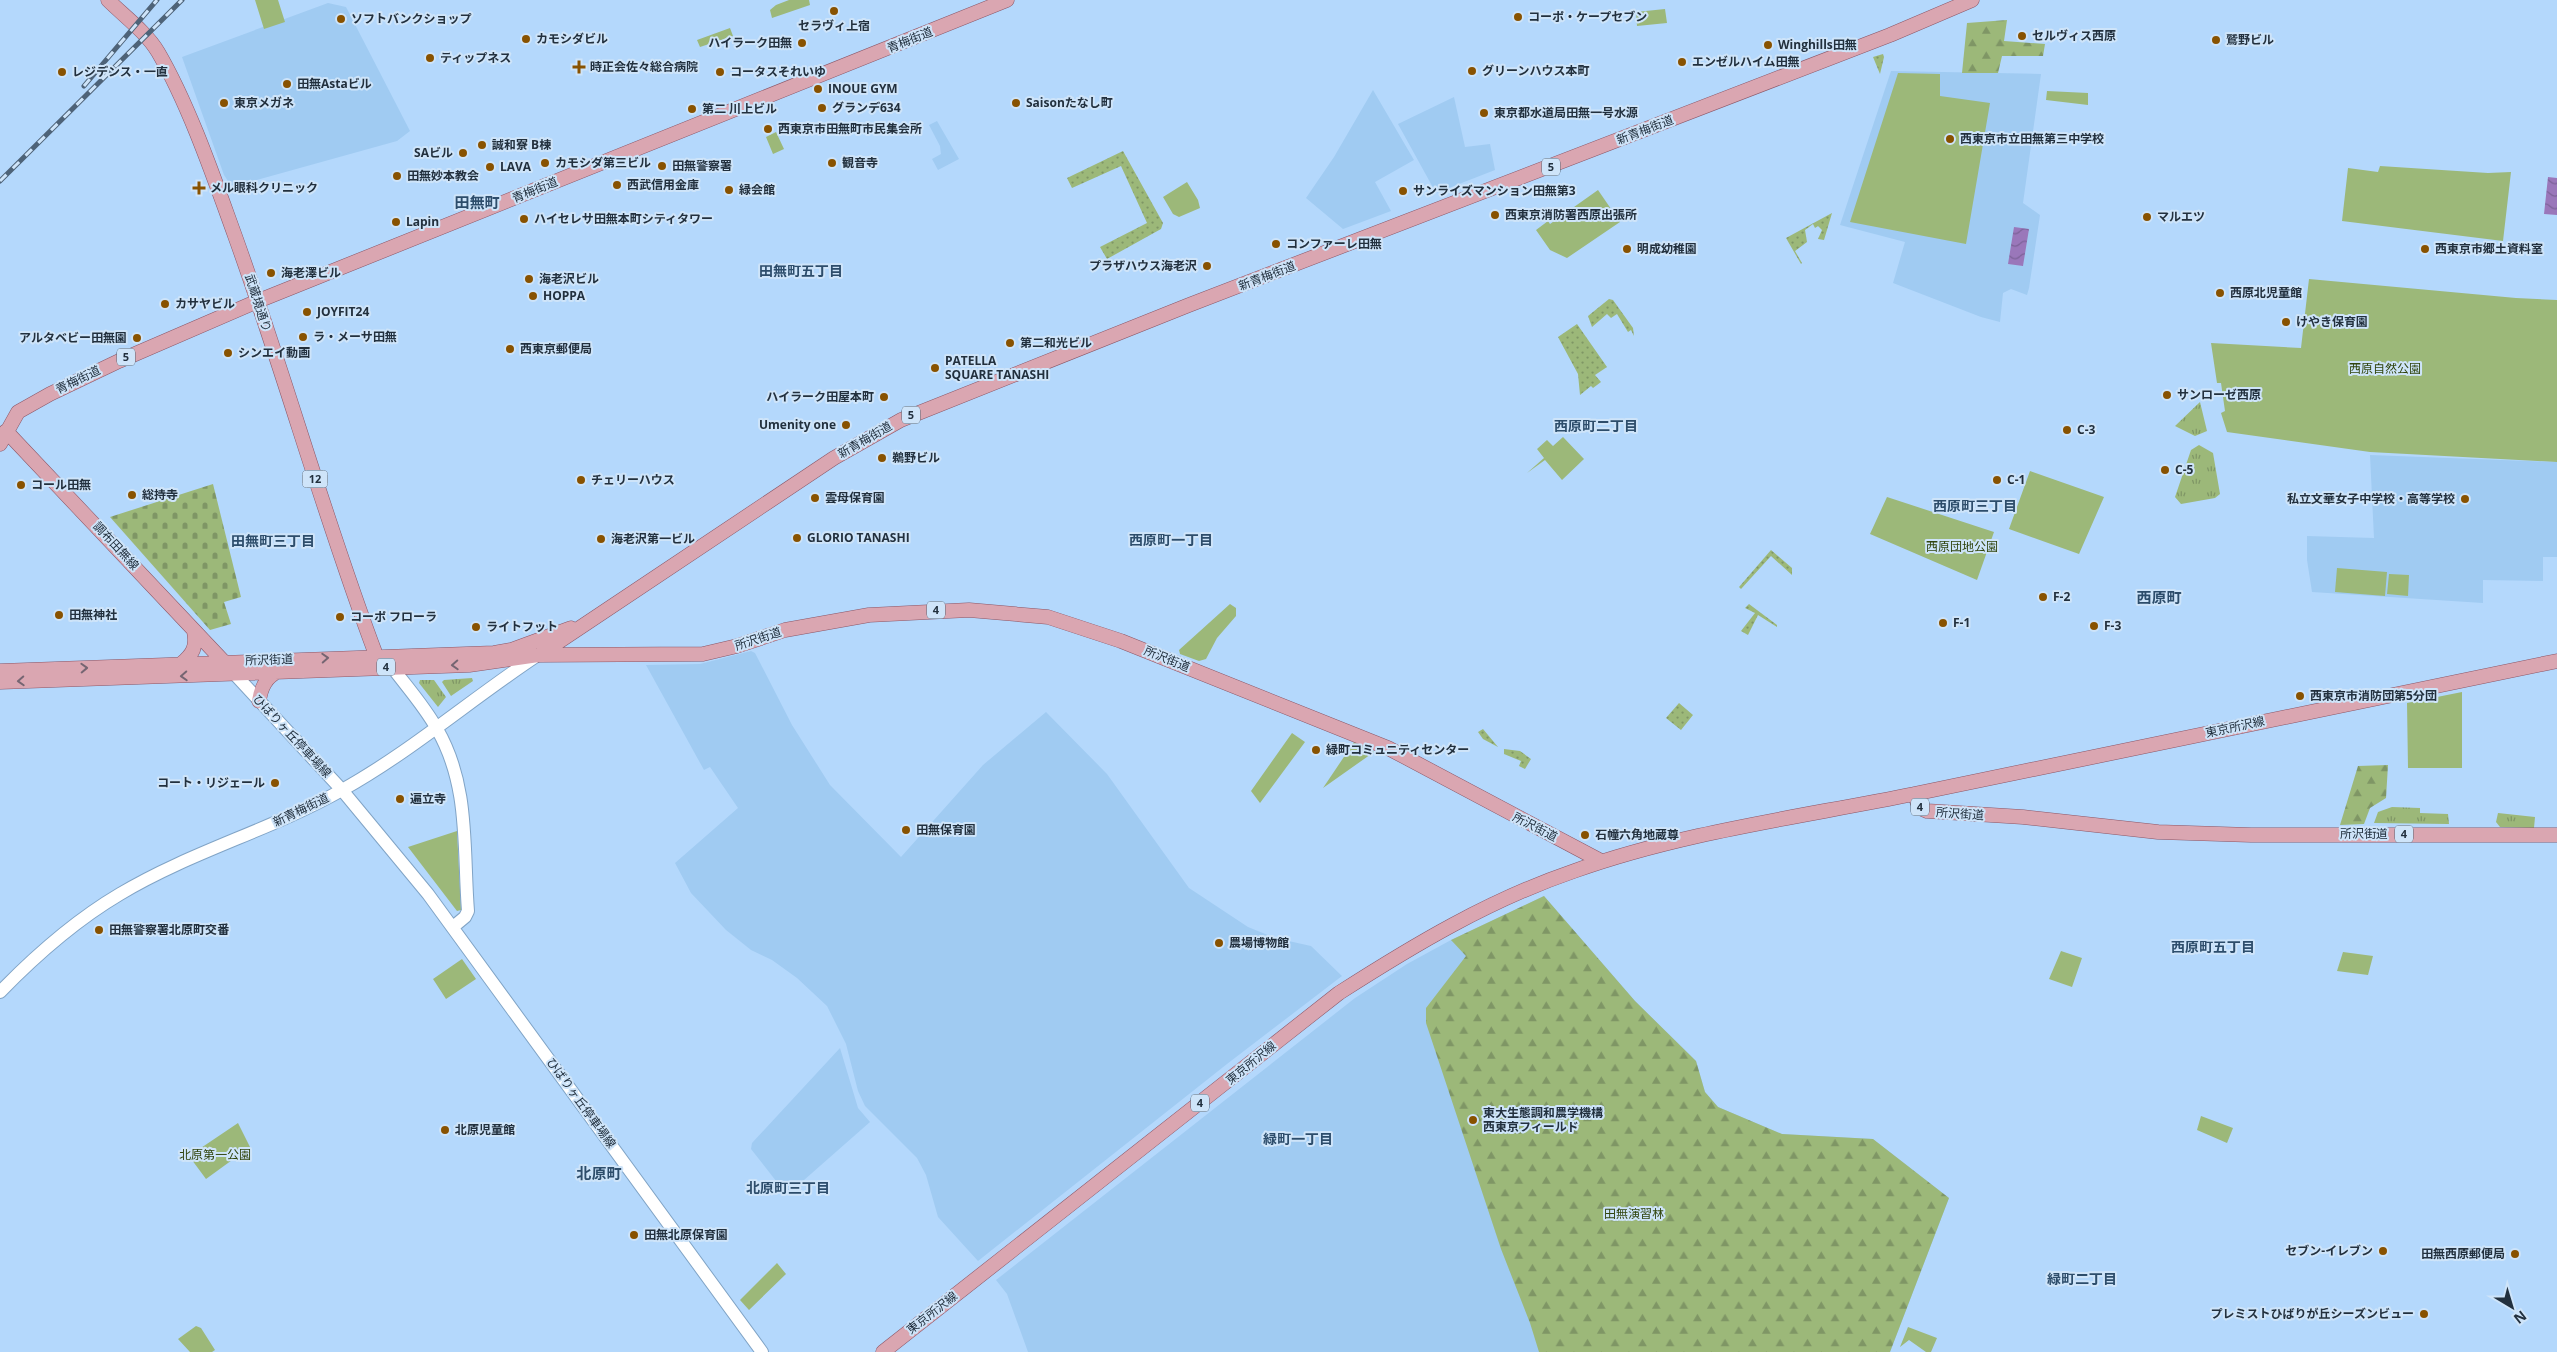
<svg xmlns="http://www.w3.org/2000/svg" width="2557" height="1352" font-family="'Open Sans','Noto Sans JP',sans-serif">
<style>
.built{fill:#a0cbf2}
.grass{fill:url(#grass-tufts)}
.forest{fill:url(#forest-firs)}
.cemetery{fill:url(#cemetery-stones)}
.park{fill:#9cb879}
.garden{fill:url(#garden-dots)}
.water{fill:url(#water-waves)}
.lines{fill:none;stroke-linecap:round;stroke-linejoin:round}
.secondary-casing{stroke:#81a4c6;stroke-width:14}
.primary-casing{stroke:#8a5667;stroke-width:15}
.secondary{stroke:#fff;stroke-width:12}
.primary{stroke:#daa6b1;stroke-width:14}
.rail-casing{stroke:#4e6378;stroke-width:5}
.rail{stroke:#cee4f9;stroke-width:3;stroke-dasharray:9;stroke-linecap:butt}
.oneway{stroke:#756572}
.poi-dot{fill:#885200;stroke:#cee4f9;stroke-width:2}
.labels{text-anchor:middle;stroke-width:4;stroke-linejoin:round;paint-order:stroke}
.shield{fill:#cee4f9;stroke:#566676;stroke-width:1}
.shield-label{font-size:11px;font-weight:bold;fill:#22303e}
.poi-label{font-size:12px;font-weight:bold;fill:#22303e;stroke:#cee4f9;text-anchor:start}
.street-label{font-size:12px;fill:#22303e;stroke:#cee4f9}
.park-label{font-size:12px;fill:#30440d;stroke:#cee4f9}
.neighbourhood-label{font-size:14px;font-weight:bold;fill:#2d4d6b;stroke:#cee4f9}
.quarter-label{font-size:15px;font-weight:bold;fill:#2d4d6b;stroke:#cee4f9}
</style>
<defs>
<pattern id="grass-tufts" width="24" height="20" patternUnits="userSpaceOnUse" patternTransform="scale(1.25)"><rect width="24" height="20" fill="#9cb879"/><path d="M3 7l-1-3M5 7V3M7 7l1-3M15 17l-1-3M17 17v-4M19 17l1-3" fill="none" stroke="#7f9665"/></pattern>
<pattern id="forest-firs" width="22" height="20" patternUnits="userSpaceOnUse" patternTransform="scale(1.25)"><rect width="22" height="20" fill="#9cb879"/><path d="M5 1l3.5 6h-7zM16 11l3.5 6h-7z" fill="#7f9665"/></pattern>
<pattern id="cemetery-stones" width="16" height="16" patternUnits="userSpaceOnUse" patternTransform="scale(1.25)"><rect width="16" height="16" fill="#9cb879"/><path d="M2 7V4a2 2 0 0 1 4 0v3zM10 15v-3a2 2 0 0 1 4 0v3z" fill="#7f9665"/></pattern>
<pattern id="garden-dots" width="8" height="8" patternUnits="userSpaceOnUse" patternTransform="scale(1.25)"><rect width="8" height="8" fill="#9cb879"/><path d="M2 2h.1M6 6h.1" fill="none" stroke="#7f9665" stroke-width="1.8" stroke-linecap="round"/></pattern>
<pattern id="water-waves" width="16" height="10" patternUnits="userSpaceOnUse" patternTransform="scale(1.25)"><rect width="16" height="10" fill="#9a77ba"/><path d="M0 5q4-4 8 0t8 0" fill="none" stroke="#7d6299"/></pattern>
</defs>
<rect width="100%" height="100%" fill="#b4d8fc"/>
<!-- built -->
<path class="built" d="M328 3 346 7 410 131 397 141 232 187 224 175 182 57Z
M1891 71 2041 74 2023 203 2040 215 2029 288 2027 295 2011 289 2003 293 2000 322 1981 317 1893 283 1905 242 1840 225Z
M1373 90 1414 160 1375 182 1391 211 1343 229 1306 198 1334 157Z
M1454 97 1465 147 1490 144 1495 170 1436 193 1398 124Z
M937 121 959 159 938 170 932 159 941 154 940 146 929 125Z
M2370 455 2557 462V557H2543V581L2483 580V603L2312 592 2307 560V536L2374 538Z
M751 651 755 653 792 725 830 785 901 857 983 765 1046 712 1107 774 1189 888 1248 927 1275 938 1311 946 1342 976 1227 1064 978 1261 938 1217 926 1175 917 1158 865 1106 858 1091 846 1044 827 1006 797 978 772 960 751 950 726 930 691 893 675 863 738 808 710 767 704 770 646 665 700 664Z
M1544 896 1635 1001 1696 1061 1705 1092 1718 1107 1782 1134 1873 1139 1949 1198 1890 1352H1028L1007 1294 996 1280 1355 998 1407 964 1451 940Z
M840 1048 858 1108 870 1122 787 1195 751 1149 752 1143Z"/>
<!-- grass -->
<path class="grass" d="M2200 402 2207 431 2195 436 2175 426Z
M2199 445 2213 453 2220 494 2215 498 2181 504 2175 497 2191 450Z
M472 678 473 681 451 696 442 682 444 680Z
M420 680H434L446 697 438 707 419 683Z
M2392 807 2420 808V813L2448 814 2449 824 2374 823 2378 812Z
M2498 813 2535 817 2534 828 2500 827 2496 822Z"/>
<!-- forest -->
<path class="forest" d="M2007 20 2004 41 2045 44 2043 56H2002L1998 73H1962L1967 23Z
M2388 765 2386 798 2370 808 2364 824 2340 825 2358 766Z
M1544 896 1635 1001 1696 1061 1705 1092 1718 1107 1782 1134 1873 1139 1949 1198 1890 1352H1539L1530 1323 1501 1249 1426 1023V1008L1466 956 1451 940Z"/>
<!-- cemetery -->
<path class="cemetery" d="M213 484 241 597 224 602 231 624 210 630 110 517Z"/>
<!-- park -->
<path class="park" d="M255 0H278L285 22 264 29Z
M789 0H809L810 5 772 18 770 10 776 5Z
M1665 9 1667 23 1637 26 1636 12Z
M730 28 733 36 700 47 697 40Z
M1898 73 1940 74V96L1990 103 1966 244 1850 222Z
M2047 91 2088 93V105L2046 100Z
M776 132 784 149 773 154 766 137Z
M2380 166 2488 173 2511 172 2503 241 2342 221 2348 168 2378 172Z
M1187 182 1198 200 1200 208 1179 217 1173 214 1163 197Z
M1598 190 1620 222 1567 258 1550 250 1536 230 1548 221 1550 224Z
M2309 279 2516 298 2557 300V462L2370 452 2227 432 2221 413 2225 411 2221 383H2217L2211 343 2301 348Z
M1563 437 1584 459 1562 480 1545 460 1527 473 1544 458 1537 449 1547 440 1553 446Z
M2030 471 2104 497 2079 554 2009 529Z
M1887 497 1994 532 1977 580 1870 534Z
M2337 568 2387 572 2385 596 2335 592Z
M2389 574 2409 575 2408 596 2387 594Z
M1230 604 1236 608V616L1217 638 1206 659 1199 661 1180 654 1179 650Z
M2462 692V768H2408L2407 703Z
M1292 733 1305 742 1260 803 1251 791Z
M1354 742 1374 752 1323 788Z
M457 831 461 910 457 911 408 847Z
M2061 951 2082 958 2072 987 2049 979Z
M2343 952 2373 956 2368 975 2337 971Z
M462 959 476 979 446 999 433 979Z
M2201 1116 2233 1128 2227 1143 2197 1130Z
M238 1123 250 1147 206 1179 189 1156Z
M777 1263 786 1274 749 1310 740 1300Z
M196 1326 201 1328 215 1350 212 1352H190L178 1339Z
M1908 1327 1937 1338 1931 1352H1926L1909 1340 1900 1347Z"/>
<!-- garden -->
<path class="garden" d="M1883 54 1884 57 1880 74 1873 57Z
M1123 151 1163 223 1161 229 1107 259 1100 247 1147 223 1121 166 1072 188 1067 178Z
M1832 213 1824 240 1818 239 1822 230 1818 226 1815 228 1813 224 1805 230 1807 242 1795 251 1802 263 1801 264 1786 238Z
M1609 299 1613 300 1633 328 1634 336 1631 330 1628 332 1617 314 1611 318 1607 314 1592 327 1588 316Z
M1577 324 1607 367 1595 375 1601 382 1593 388 1591 386 1580 395 1578 374 1558 337Z
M1771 550 1792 568V575L1771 556 1741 589 1739 587Z
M1749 604 1777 625V627L1758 615 1748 635 1741 631 1755 613 1745 608Z
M1679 703 1693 715 1681 730 1666 718Z
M1483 729 1498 747 1483 739 1478 732Z
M1504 749 1520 751 1531 759 1525 769 1519 766 1521 761 1504 754Z"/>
<!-- water -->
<path class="water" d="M2548 177 2557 178V215L2544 214Z
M2014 227 2029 229 2023 266 2008 264Z"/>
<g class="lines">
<defs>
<path id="secondary" d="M392 667C407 687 425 707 437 729 470 786 463 848 468 911L465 917 453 927
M229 668 342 790 428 894 762 1352
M0 992C36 955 76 920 120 894 190 852 271 830 342 790 412 751 471 699 538 655"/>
<path id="primary" d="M108 0C124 16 146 32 158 52 189 105 214 178 235 236 285 375 324 517 376 655
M6 431 224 662
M0 444 18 412 50 394 119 361 258 301 1007 0
M511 650 571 628
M539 655 834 458 901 420 1189 305 1890 35 1972 0
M181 664C193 654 197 647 194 631
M0 671 494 653 511 650 530 654
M0 682 469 665 538 655 703 654 737 646 785 630 869 615 969 610 1048 617 1121 641 1388 748 1601 861
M259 701C261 687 266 677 279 671
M1914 794 2557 661
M883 1352 1339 993C1414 945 1489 900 1574 871 1683 832 1801 817 1914 794L1920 808 1927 811 2023 817 2158 832 2251 835H2557"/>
</defs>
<!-- secondary casing -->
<use href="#secondary" class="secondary-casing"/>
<!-- primary casing -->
<use href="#primary" class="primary-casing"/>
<!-- secondary -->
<use href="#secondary" class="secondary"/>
<!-- primary -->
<use href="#primary" class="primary"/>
<defs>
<path id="rail" d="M84 86 157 0
M0 181 182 0"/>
</defs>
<!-- rail casing -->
<use href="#rail" class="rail-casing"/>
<!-- rail -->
<use href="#rail" class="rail"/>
</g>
<!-- one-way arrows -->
<defs><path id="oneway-chevron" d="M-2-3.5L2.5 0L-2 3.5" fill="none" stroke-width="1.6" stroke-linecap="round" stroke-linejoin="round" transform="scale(1.25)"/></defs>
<g class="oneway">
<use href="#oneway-chevron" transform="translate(325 658) rotate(-3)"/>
<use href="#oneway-chevron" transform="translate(455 665) rotate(177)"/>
<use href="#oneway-chevron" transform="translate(84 668) rotate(-2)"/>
<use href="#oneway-chevron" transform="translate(184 676) rotate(177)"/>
<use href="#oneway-chevron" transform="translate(21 681) rotate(177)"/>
</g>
<!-- markers -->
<g class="poi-dot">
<circle cx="834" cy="11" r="5"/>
<circle cx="1518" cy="17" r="5"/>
<circle cx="341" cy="19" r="5"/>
<circle cx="2022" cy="36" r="5"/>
<circle cx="526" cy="39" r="5"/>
<circle cx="2216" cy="40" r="5"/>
<circle cx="802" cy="43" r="5"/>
<circle cx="1768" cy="45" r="5"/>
<circle cx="430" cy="58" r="5"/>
<circle cx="1682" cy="62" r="5"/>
<path d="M576.5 59.5h5v5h5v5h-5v5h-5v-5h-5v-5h5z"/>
<circle cx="1472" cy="71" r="5"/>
<circle cx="62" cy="72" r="5"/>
<circle cx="720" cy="72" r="5"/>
<circle cx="287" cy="84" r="5"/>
<circle cx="818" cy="89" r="5"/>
<circle cx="224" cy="103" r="5"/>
<circle cx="1016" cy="103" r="5"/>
<circle cx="822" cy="108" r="5"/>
<circle cx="692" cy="109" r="5"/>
<circle cx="1484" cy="113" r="5"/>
<circle cx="768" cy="129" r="5"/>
<circle cx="1950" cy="139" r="5"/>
<circle cx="482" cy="145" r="5"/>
<circle cx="463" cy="153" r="5"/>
<circle cx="545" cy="163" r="5"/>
<circle cx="832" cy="163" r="5"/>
<circle cx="662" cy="166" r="5"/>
<circle cx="490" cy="167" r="5"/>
<circle cx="397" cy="176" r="5"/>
<circle cx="617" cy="185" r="5"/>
<path d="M196.5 180.5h5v5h5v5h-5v5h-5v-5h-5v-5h5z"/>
<circle cx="729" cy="190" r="5"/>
<circle cx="1403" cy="191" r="5"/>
<circle cx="1495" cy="215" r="5"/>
<circle cx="2147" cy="217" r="5"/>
<circle cx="524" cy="219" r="5"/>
<circle cx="396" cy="222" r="5"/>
<circle cx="1276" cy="244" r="5"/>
<circle cx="1627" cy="249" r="5"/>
<circle cx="2425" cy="249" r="5"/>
<circle cx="1207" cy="266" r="5"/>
<circle cx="271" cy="273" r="5"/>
<circle cx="529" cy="279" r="5"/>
<circle cx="2220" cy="293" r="5"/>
<circle cx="533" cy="296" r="5"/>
<circle cx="165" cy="304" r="5"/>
<circle cx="307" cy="312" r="5"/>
<circle cx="2286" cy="322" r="5"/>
<circle cx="303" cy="337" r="5"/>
<circle cx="137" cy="338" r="5"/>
<circle cx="1010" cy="343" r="5"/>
<circle cx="510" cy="349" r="5"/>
<circle cx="228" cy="353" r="5"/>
<circle cx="935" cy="368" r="5"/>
<circle cx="2167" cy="395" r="5"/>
<circle cx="884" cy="397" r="5"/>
<circle cx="846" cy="425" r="5"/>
<circle cx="2067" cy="430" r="5"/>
<circle cx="882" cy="458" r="5"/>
<circle cx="2165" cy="470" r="5"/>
<circle cx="581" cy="480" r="5"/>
<circle cx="1997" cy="480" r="5"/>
<circle cx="21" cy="485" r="5"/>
<circle cx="132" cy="495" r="5"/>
<circle cx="815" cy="498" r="5"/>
<circle cx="2465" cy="499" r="5"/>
<circle cx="797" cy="538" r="5"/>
<circle cx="601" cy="539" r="5"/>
<circle cx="2043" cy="597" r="5"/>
<circle cx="59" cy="615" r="5"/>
<circle cx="340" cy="617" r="5"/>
<circle cx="1943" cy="623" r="5"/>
<circle cx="2094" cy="626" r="5"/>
<circle cx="476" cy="627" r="5"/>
<circle cx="2300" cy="696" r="5"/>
<circle cx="1316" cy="750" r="5"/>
<circle cx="275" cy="783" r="5"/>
<circle cx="400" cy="799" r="5"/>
<circle cx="906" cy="830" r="5"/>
<circle cx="1585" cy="835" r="5"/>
<circle cx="99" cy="930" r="5"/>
<circle cx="1219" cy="943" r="5"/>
<circle cx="1473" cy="1120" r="5"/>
<circle cx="445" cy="1130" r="5"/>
<circle cx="634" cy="1235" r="5"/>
<circle cx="2383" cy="1251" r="5"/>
<circle cx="2515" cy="1254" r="5"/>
<circle cx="2424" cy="1314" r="5"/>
</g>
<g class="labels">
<!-- shield labels -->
<g class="shield">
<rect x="1542" y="158.5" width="18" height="17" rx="4"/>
<rect x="117" y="348.5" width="18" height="17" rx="4"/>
<rect x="902" y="406.5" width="18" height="17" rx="4"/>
<rect x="302.5" y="470.5" width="25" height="17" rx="4"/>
<rect x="927" y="601.5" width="18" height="17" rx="4"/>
<rect x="377" y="658.5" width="18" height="17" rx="4"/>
<rect x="1911" y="798.5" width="18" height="17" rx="4"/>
<rect x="2395" y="825.5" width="18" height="17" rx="4"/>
<rect x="1191" y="1094.5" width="18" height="17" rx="4"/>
</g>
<g class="shield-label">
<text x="1551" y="171">5</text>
<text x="126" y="361">5</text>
<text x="911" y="419">5</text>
<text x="315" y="483">12</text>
<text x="936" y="614">4</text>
<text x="386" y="671">4</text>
<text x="1920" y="811">4</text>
<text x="2404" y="838">4</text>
<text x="1200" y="1107">4</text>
</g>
<!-- poi labels -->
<g class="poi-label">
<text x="1528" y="21">コーポ・ケープセブン</text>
<text x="351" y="23">ソフトバンクショップ</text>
<text x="834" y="30" text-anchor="middle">セラヴィ上宿</text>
<text x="2032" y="40">セルヴィス西原</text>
<text x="536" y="43">カモシダビル</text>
<text x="2226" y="44">鷲野ビル</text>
<text x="792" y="47" text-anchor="end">ハイラーク田無</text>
<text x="1778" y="49">Winghills田無</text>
<text x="440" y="62">ティップネス</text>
<text x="1692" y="66">エンゼルハイム田無</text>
<text x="590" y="71">時正会佐々総合病院</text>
<text x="1482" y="75">グリーンハウス本町</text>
<text x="72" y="76">レジデンス・一直</text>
<text x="730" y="76">コータスそれいゆ</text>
<text x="297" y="88">田無Astaビル</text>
<text x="828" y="93">INOUE GYM</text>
<text x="234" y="107">東京メガネ</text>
<text x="1026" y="107">Saisonたなし町</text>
<text x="832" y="112">グランデ634</text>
<text x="702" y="113">第二 川上ビル</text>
<text x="1494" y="117">東京都水道局田無一号水源</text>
<text x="778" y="133">西東京市田無町市民集会所</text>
<text x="1960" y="143">西東京市立田無第三中学校</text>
<text x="492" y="149">誠和寮 B棟</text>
<text x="453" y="157" text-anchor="end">SAビル</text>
<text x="555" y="167">カモシダ第三ビル</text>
<text x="842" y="167">観音寺</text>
<text x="672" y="170">田無警察署</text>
<text x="500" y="171">LAVA</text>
<text x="407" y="180">田無妙本教会</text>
<text x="627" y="189">西武信用金庫</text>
<text x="210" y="192">メル眼科クリニック</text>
<text x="739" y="194">緑会館</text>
<text x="1413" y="195">サンライズマンション田無第3</text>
<text x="1505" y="219">西東京消防署西原出張所</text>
<text x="2157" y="221">マルエツ</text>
<text x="534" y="223">ハイセレサ田無本町シティタワー</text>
<text x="406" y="226">Lapin</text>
<text x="1286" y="248">コンファーレ田無</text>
<text x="1637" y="253">明成幼稚園</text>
<text x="2435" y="253">西東京市郷土資料室</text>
<text x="1197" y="270" text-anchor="end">プラザハウス海老沢</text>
<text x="281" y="277">海老澤ビル</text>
<text x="539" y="283">海老沢ビル</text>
<text x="2230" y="297">西原北児童館</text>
<text x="543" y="300">HOPPA</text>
<text x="175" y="308">カサヤビル</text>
<text x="317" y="316">JOYFIT24</text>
<text x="2296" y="326">けやき保育園</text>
<text x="313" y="341">ラ・メーサ田無</text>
<text x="127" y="342" text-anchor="end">アルタベビー田無園</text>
<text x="1020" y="347">第二和光ビル</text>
<text x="520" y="353">西東京郵便局</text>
<text x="238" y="357">シンエイ動画</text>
<text x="945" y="365">PATELLA<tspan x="945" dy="14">SQUARE TANASHI</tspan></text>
<text x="2177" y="399">サンローゼ西原</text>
<text x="874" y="401" text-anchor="end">ハイラーク田屋本町</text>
<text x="836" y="429" text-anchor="end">Umenity one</text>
<text x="2077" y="434">C-3</text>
<text x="892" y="462">鵜野ビル</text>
<text x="2175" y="474">C-5</text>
<text x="591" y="484">チェリーハウス</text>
<text x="2007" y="484">C-1</text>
<text x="31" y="489">コール田無</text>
<text x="142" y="499">総持寺</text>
<text x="825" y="502">雲母保育園</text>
<text x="2455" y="503" text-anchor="end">私立文華女子中学校・高等学校</text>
<text x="807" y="542">GLORIO TANASHI</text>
<text x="611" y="543">海老沢第一ビル</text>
<text x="2053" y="601">F-2</text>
<text x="69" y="619">田無神社</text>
<text x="350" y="621">コーポ フローラ</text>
<text x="1953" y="627">F-1</text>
<text x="2104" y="630">F-3</text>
<text x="486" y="631">ライトフット</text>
<text x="2310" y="700">西東京市消防団第5分団</text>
<text x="1326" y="754">緑町コミュニティセンター</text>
<text x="265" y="787" text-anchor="end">コート・リジェール</text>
<text x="410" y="803">遍立寺</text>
<text x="916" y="834">田無保育園</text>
<text x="1595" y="839">石幢六角地蔵尊</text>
<text x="109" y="934">田無警察署北原町交番</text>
<text x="1229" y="947">農場博物館</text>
<text x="1483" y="1117">東大生態調和農学機構<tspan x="1483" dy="14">西東京フィールド</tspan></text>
<text x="455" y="1134">北原児童館</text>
<text x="644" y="1239">田無北原保育園</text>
<text x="2373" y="1255" text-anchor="end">セブン-イレブン</text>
<text x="2505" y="1258" text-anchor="end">田無西原郵便局</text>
<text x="2414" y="1318" text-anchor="end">プレミストひばりが丘シーズンビュー</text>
</g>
<!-- street labels -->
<g class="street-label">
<text transform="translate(910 40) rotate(-22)" y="4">青梅街道</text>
<text transform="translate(1645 130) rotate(-21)" y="4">新青梅街道</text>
<text transform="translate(535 190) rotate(-22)" y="4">青梅街道</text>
<text transform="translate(1267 276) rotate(-21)" y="4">新青梅街道</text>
<text transform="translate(258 303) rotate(72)" y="4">武蔵境通り</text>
<text transform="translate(78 380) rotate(-26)" y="4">青梅街道</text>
<text transform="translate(865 440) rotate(-30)" y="4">新青梅街道</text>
<text transform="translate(116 546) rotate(47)" y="4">調布田無線</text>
<text transform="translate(758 639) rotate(-18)" y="4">所沢街道</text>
<text transform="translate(1167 659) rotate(22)" y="4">所沢街道</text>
<text transform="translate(269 660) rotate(-2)" y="4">所沢街道</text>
<text transform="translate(2235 727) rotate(-12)" y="4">東京所沢線</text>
<text transform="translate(292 736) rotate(47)" y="4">ひばりヶ丘停車場線</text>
<text transform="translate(301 810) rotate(-26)" y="4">新青梅街道</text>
<text transform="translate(1960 814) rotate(4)" y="4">所沢街道</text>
<text transform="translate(1535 827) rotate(27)" y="4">所沢街道</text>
<text x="2364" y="838">所沢街道</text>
<text transform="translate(1251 1063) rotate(-39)" y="4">東京所沢線</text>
<text transform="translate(581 1103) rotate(54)" y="4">ひばりヶ丘停車場線</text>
<text transform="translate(932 1313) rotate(-38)" y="4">東京所沢線</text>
</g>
<!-- park labels -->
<g class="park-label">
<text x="2385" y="373">西原自然公園</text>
<text x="1962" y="551">西原団地公園</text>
<text x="215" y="1159">北原第一公園</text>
<text x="1634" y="1218">田無演習林</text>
</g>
<!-- neighbourhood labels -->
<g class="neighbourhood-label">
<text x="801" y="276">田無町五丁目</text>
<text x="1596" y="431">西原町二丁目</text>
<text x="1975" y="511">西原町三丁目</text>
<text x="1171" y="545">西原町一丁目</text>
<text x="273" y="546">田無町三丁目</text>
<text x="2213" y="952">西原町五丁目</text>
<text x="1298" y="1144">緑町一丁目</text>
<text x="788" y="1193">北原町三丁目</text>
<text x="2082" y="1284">緑町二丁目</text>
</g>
<!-- quarter labels -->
<g class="quarter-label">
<text x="477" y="208">田無町</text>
<text x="2159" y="603">西原町</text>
<text x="599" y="1179">北原町</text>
</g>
</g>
<!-- north arrow -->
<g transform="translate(2512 1307) rotate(142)" stroke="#cee4f9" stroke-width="4" paint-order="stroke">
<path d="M0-4L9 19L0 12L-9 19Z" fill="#22303e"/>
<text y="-8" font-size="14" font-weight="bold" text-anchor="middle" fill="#22303e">N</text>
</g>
</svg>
